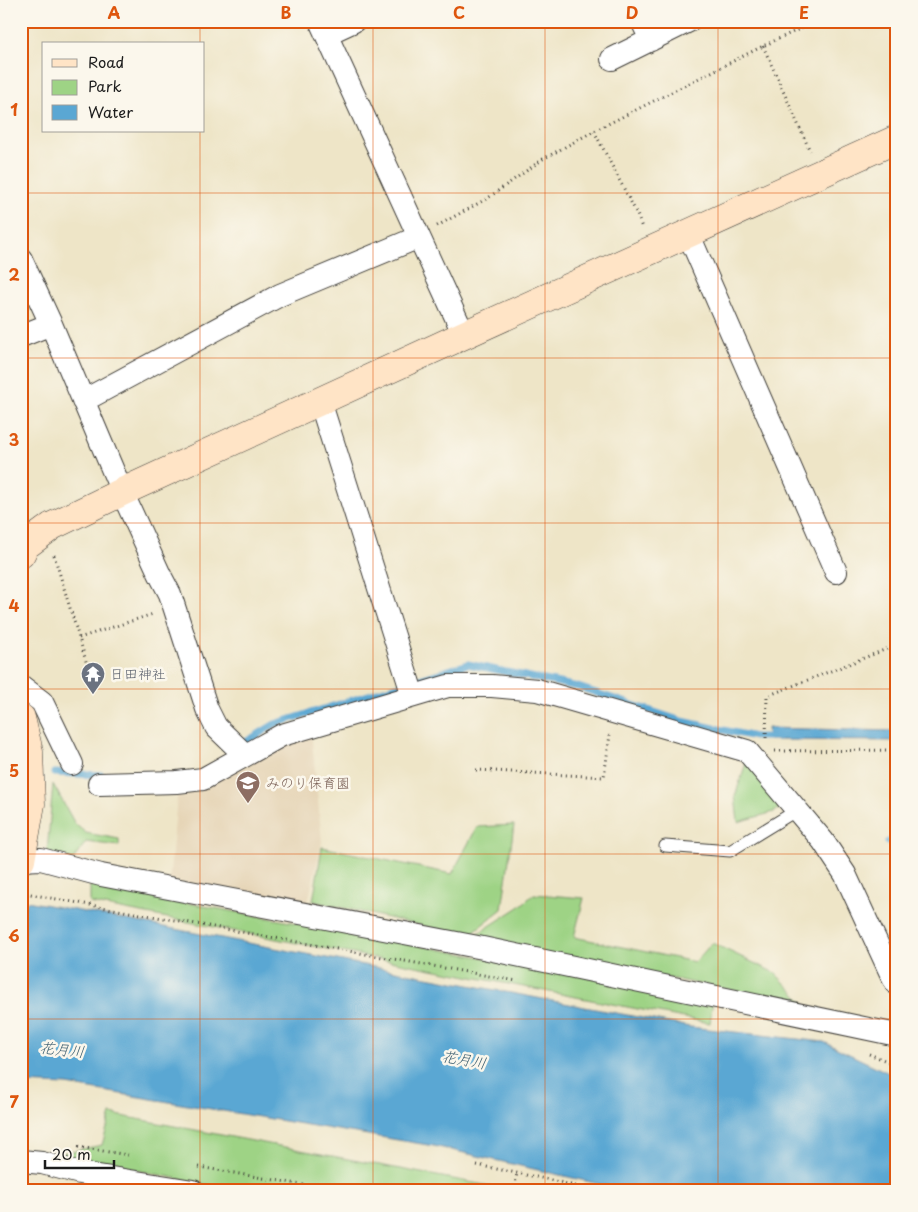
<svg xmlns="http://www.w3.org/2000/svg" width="918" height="1212" font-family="'Playpen Sans','Klee One',sans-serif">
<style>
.built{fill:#e6d5b7}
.green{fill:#9ed385;stroke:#5d7850}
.water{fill:#5aa7d3;stroke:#3b6278}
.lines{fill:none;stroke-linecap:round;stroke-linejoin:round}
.stream{stroke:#5aa7d3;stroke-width:7}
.lane-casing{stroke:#3c3a36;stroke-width:13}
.street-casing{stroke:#3c3a36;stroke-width:24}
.secondary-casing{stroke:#3c3a36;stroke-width:29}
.path{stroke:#3c3a36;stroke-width:3;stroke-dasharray:1 4;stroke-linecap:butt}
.lane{stroke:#fff;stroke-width:11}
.street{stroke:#fff;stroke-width:22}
.secondary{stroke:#ffe4c6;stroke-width:28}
.grid{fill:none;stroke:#de560d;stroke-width:1;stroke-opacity:0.55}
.labels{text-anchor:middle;stroke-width:5;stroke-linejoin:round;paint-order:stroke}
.worship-label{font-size:14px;fill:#5b616d;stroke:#fbf7ec;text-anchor:start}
.education-label{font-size:14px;fill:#785e54;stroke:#fbf7ec;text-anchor:start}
.water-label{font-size:15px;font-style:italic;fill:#385b6e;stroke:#fbf7ec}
.neatline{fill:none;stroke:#de560d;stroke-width:2}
.grid-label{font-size:16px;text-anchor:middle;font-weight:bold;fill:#de560d}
</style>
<rect width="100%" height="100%" fill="#fbf7ec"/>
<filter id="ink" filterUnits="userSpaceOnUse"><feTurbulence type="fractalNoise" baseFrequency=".02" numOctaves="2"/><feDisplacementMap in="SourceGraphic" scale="10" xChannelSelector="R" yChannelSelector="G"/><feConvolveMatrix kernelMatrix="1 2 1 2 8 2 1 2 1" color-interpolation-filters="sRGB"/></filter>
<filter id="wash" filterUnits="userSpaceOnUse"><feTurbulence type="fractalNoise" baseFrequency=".0096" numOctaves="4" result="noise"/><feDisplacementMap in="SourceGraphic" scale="20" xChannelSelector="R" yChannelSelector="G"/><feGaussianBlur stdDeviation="1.12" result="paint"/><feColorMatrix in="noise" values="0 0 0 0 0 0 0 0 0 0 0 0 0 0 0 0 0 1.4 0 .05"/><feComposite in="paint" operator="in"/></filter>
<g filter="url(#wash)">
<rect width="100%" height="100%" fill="#eee5c7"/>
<!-- built -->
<path class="built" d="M311 731 322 842 308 902 169 884 178 788Z"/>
<!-- green -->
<path class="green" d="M747 760 788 803 774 812 738 822 735 796Z
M53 784 75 824 86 833 119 839V846L86 842 73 860 47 853Z
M514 825 502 909 468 936 313 901 322 847 452 874 477 827Z
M90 885 713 1000 710 1023 90 903Z
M534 894 584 898 574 937 695 962 712 943 775 973 805 1004 468 940 519 907Z
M111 1114 516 1191H238L58 1154 102 1145Z"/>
<!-- water -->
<path class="water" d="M767 728 897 731V741L768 740Z
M27 901 690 1027 824 1042 897 1077V1191H629L434 1146 67 1085 21 1083V917Z"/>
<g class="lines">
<!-- stream -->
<path class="stream" d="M239 746 275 724 468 664 578 687 682 721 755 737H777
M54 773 101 775
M888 842 897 839"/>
</g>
</g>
<g filter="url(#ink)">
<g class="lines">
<defs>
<path id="lane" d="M665 846 730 851 797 810"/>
<path id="street" d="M320 21 464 335
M642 21 651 40
M326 34 354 21
M612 59 689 21
M688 233 836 572
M21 259 51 324 122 492 160 575 170 594 207 709 216 727 245 755
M21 336 51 324
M83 401 280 295 419 237
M320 401 413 696
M21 686 42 702 72 764
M99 784 177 782 203 779 282 735 448 686H492L537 690 747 751 823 841 845 874 893 978 897 984
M21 860 41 859 101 875 483 948 897 1035
M21 1161 42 1163 80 1173 193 1191"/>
<path id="secondary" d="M21 554 25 546 52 526 122 492 464 335 897 139
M21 718 29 752 31 804 21 860"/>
</defs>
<!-- lane casing -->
<use href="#lane" class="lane-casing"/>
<!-- street casing -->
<use href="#street" class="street-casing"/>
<!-- secondary casing -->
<use href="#secondary" class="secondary-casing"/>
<!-- path -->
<path class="path" d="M763 46 810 151
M594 131 637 214 642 228
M437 226 488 198 543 159 594 131 763 46 817 21
M54 555 92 681
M79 638 153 614
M766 738 767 696 897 645
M775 751 897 750
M476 770 604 777 610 735
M21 892 45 897 517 981
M869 1054 897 1065
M78 1147 128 1155
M477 1165 551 1180 595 1191
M199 1167 339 1191
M21 1188 35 1191
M514 1191 517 1173"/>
<!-- lane -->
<use href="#lane" class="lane"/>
<!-- street -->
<use href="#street" class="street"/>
<!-- secondary -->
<use href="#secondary" class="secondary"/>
</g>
</g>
<!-- grid -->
<path class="grid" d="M200 21V44M373 21V1191M545 21V1191M718 21V1191M200 131V1191M21 193H897M21 358H897M21 523H897M21 689H897M21 854H897M21 1019H897"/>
<!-- icons -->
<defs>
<symbol id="temple-pin" viewBox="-11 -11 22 30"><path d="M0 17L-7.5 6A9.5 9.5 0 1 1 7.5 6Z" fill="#6b7280" stroke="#fbf7ec"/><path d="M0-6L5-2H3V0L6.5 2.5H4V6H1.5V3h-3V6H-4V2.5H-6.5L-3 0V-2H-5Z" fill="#fff"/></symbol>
<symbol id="school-pin" viewBox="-11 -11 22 30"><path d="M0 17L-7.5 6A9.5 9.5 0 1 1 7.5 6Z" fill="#8d6e63" stroke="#fbf7ec"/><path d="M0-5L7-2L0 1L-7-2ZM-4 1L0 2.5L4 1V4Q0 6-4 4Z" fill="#fff"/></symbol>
</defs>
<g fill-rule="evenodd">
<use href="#temple-pin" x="79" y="660" width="28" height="38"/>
<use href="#school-pin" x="234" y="769" width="28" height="38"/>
</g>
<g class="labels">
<!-- worship labels -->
<g class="worship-label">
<text x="110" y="679">日田神社</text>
</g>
<!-- education labels -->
<g class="education-label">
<text x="266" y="788">みのり保育園</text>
</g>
<!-- water labels -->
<g class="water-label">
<text transform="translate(62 1050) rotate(6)" y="5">花月川</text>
<text transform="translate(464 1060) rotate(10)" y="5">花月川</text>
</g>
</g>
<!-- margin -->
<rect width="918" height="1212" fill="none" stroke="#fbf7ec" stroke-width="55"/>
<!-- legend -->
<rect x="42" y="42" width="162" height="90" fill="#fbf7ec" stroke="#a29f99"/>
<rect x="52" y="59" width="25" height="8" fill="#ffe4c6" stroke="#a29f99"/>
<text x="88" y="68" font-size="15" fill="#1c1c1c">Road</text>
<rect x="52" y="80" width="25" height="15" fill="#9ed385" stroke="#a29f99"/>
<text x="88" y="92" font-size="15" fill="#1c1c1c">Park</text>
<rect x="52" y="105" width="25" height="15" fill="#5aa7d3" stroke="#a29f99"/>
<text x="88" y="118" font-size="15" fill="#1c1c1c">Water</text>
<!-- scale -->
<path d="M45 1160v8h69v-8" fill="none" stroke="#1c1c1c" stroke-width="2.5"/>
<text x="52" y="1160" font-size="15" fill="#1c1c1c" stroke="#fbf7ec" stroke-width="4" paint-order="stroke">20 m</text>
<rect x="28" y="28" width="862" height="1156" class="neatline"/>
<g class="grid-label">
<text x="114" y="19">A</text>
<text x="286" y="19">B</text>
<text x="459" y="19">C</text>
<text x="632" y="19">D</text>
<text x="804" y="19">E</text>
<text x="14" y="116">1</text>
<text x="14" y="281">2</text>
<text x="14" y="446">3</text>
<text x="14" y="612">4</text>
<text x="14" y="777">5</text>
<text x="14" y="942">6</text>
<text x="14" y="1108">7</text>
</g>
</svg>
